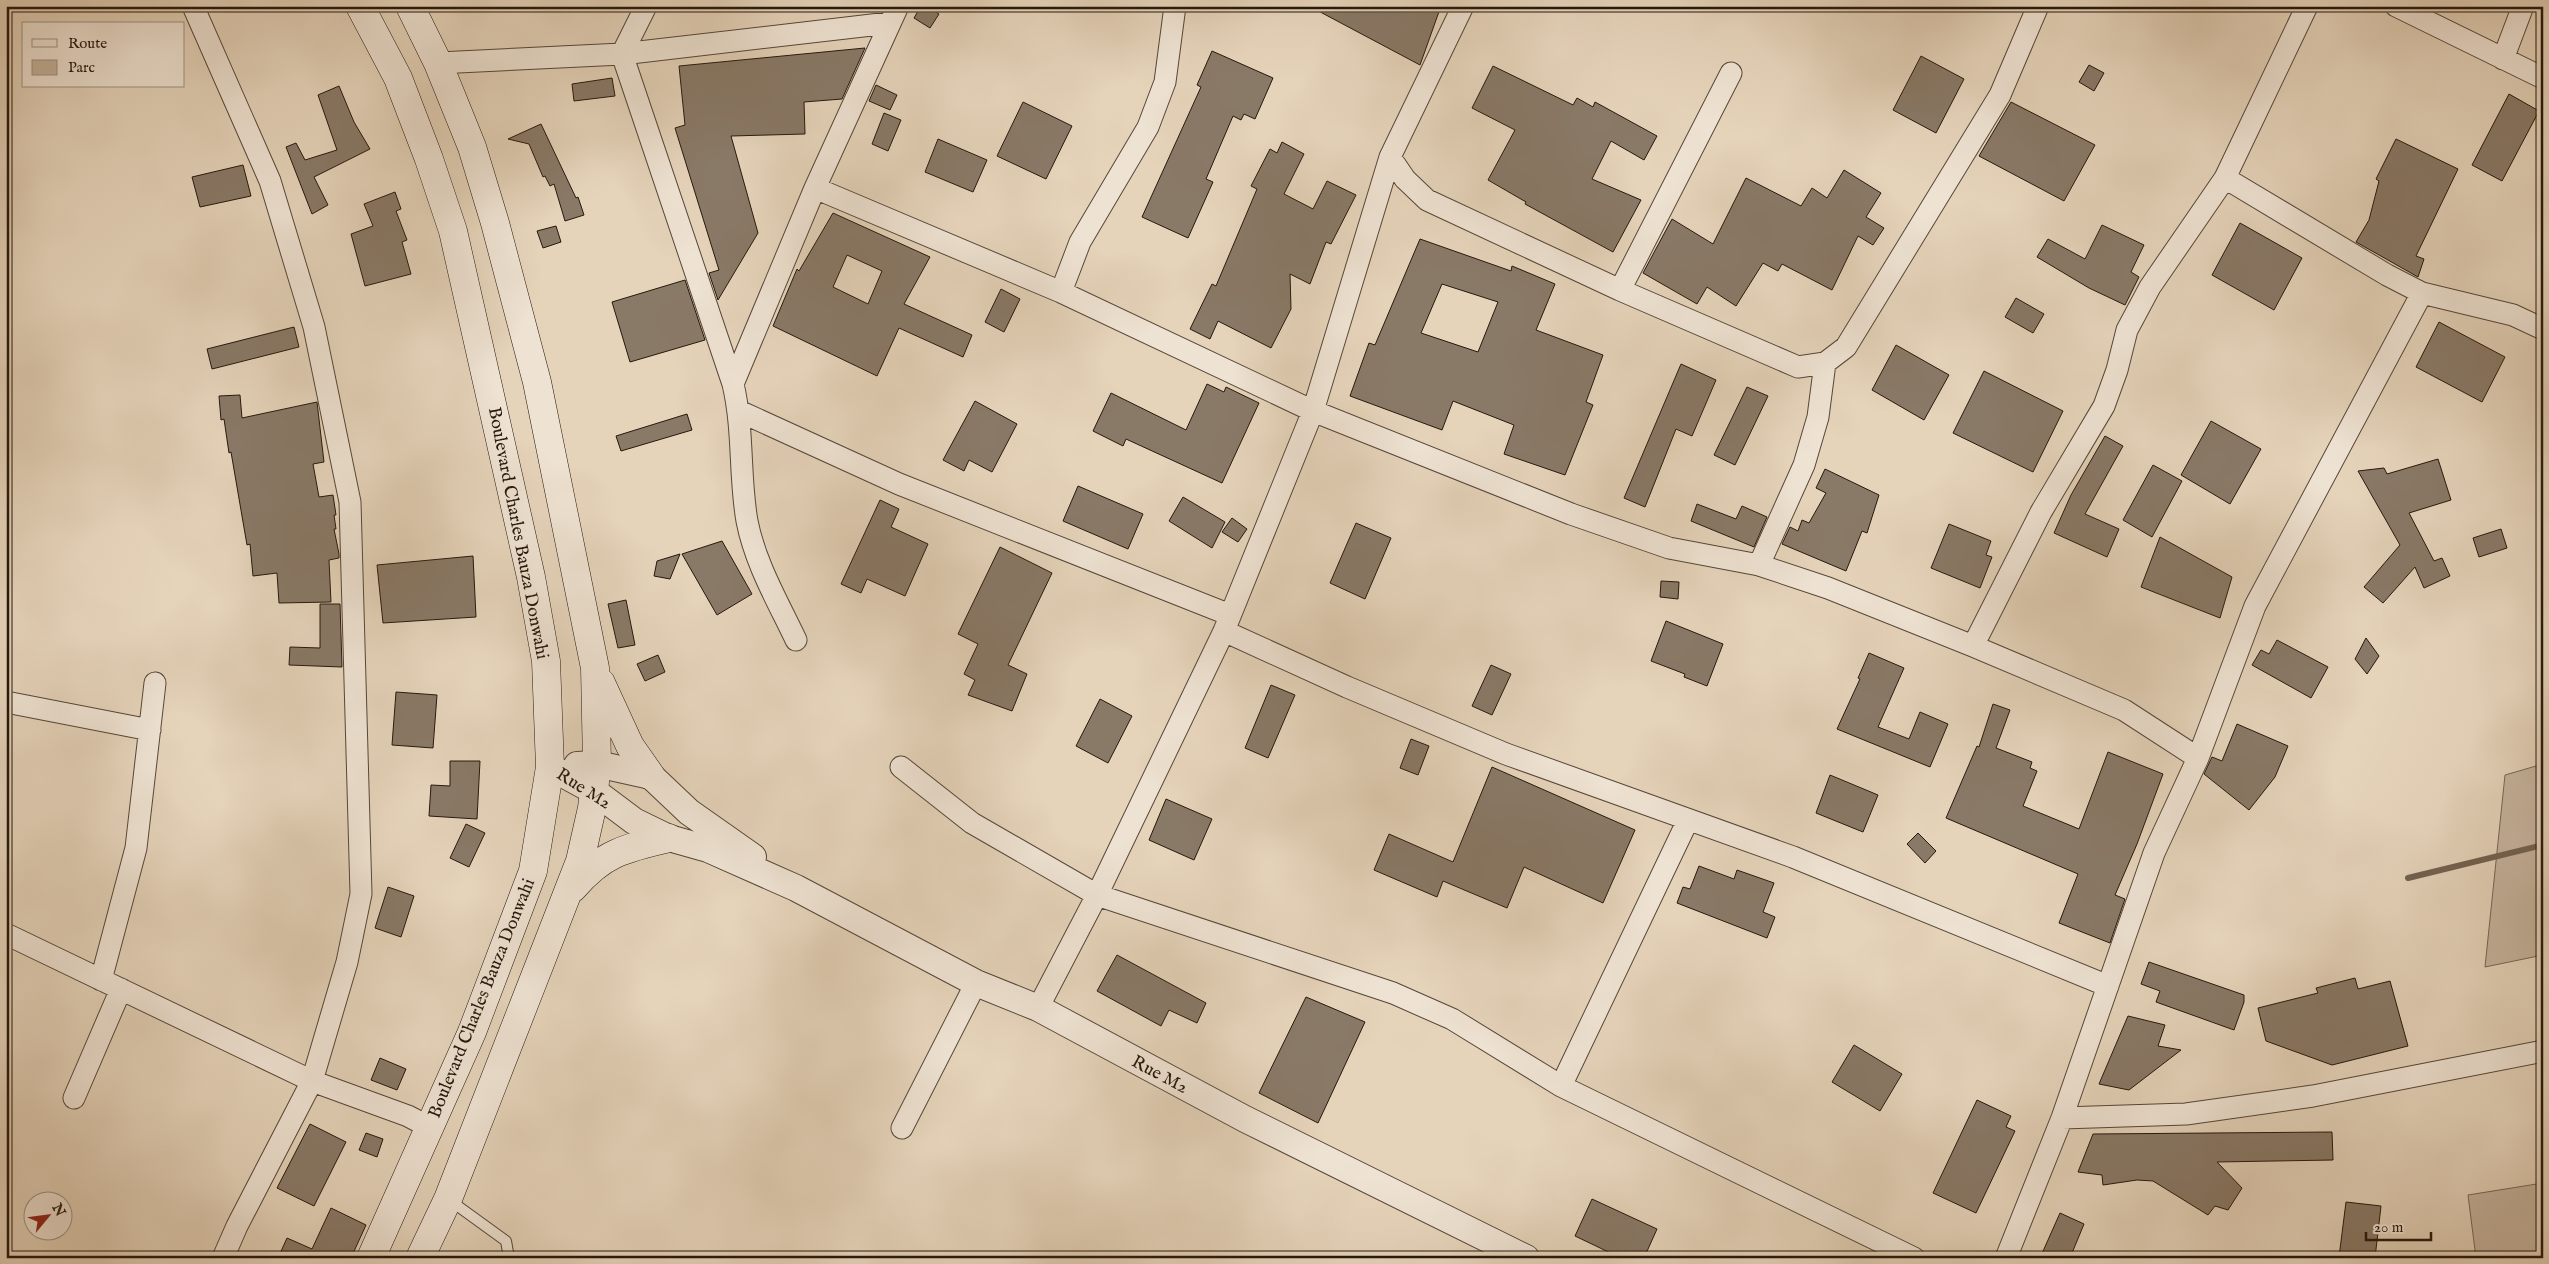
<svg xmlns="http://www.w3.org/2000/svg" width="2549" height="1264" font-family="'IM FELL English',serif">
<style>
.green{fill:#c5b39d;stroke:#766655}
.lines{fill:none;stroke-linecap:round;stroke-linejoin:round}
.stream{stroke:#726251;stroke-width:6}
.building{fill:#897967;stroke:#26180d;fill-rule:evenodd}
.service-casing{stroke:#564738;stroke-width:12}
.minor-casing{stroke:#564738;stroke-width:23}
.tertiary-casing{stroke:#564738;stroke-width:28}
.secondary-casing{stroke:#26180d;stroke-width:29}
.service{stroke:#eee2d2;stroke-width:10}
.minor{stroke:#eee2d2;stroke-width:21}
.tertiary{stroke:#eee2d2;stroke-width:26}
.secondary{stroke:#eee2d2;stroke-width:28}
.labels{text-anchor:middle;stroke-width:4.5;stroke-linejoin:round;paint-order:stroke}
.street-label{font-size:18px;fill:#26180d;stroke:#eee2d2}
</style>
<rect width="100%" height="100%" fill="#e5d3ba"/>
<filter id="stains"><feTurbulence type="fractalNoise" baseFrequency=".004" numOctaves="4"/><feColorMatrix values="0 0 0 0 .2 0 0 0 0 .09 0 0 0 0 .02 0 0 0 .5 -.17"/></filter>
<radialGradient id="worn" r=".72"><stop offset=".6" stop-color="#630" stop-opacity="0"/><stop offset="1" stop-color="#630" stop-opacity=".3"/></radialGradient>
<!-- green -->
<path class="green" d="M2543 764V955L2485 967 2505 775Z
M2543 1183V1258H2476L2468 1195Z"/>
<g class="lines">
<!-- stream -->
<path class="stream" d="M2408 878 2543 845"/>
</g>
<!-- building -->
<path class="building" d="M921 6H926L939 14 930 28 914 18Z
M1309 6H1441L1420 65Z
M865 48 842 99 804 102 805 134 731 136 758 233 718 300 709 273 719 270 675 128 685 125 679 66Z
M1212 51 1273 78 1255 119 1244 114 1241 120 1233 116 1206 179 1213 182 1188 238 1142 217 1201 87 1197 85Z
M1921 56 1964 79 1936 133 1893 110Z
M2089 65 2104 73 2094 91 2079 82Z
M1493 66 1573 105 1577 98 1593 107 1595 102 1657 136 1644 160 1611 141 1592 179 1641 200 1613 252 1525 204 1526 202 1488 180 1515 130 1472 108Z
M612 78 615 96 574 101 572 84Z
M876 85 897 95 890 110 869 101Z
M339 86 354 122 370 149 314 177 328 205 312 214 286 147 296 143 305 160 337 150 318 95Z
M2509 94 2539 111 2502 181 2472 165Z
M1023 102 1072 126 1046 179 997 156Z
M2011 102 2095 145 2064 201 1979 156Z
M884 113 901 120 888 151 872 144Z
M541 124 576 198 578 197 584 215 565 221 554 184 550 186 545 176 543 177 529 144 508 139Z
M938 139 987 160 973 192 925 172Z
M2396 139 2458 169 2416 256 2424 259 2418 277 2356 242 2369 220 2379 181 2376 179Z
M1282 142 1304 154 1284 194 1313 209 1327 181 1356 195 1331 244 1326 242 1310 284 1290 274 1291 309 1271 348 1218 321 1210 339 1190 329 1212 284 1216 286 1257 189 1251 186 1270 149 1277 153Z
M243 165 251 196 200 207 192 177Z
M1844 170 1881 193 1866 217 1884 228 1873 245 1858 236 1832 290 1782 264 1778 271 1763 263 1736 306 1707 287 1697 304 1643 273 1672 219 1713 244 1746 178 1801 206 1812 188 1827 198Z
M395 192 401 209 396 211 407 240 402 242 411 274 365 286 351 234 373 226 364 204Z
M833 213 930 257 904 304 972 335 963 357 899 328 877 376 773 326 797 269 799 271ZM847 255 882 271 868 304 833 287Z
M2240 223 2302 258 2274 310 2212 275Z
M2102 225 2144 245 2131 272 2139 277 2125 305 2089 288 2037 257 2048 239 2085 259Z
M556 226 561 242 543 248 537 231Z
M1420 239 1511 271 1512 266 1555 284 1536 330 1603 355 1586 402 1593 405 1565 475 1504 454 1514 425 1453 401 1442 430 1350 396 1369 343 1375 345ZM1442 284 1498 302 1478 352 1421 333Z
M685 280 705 340 630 362 612 302Z
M1001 289 1020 299 1004 332 985 322Z
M2016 298 2044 314 2033 333 2005 317Z
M2439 322 2505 357 2482 402 2416 367Z
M294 327 299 347 212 369 207 349Z
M1896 345 1949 375 1924 420 1872 390Z
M1681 364 1716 380 1692 436 1676 429 1645 507 1624 498Z
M1984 371 2063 411 2033 472 1953 433Z
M1207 384 1224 392 1226 387 1259 403 1222 483 1126 439 1123 446 1093 431 1111 393 1186 430Z
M1747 387 1768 396 1735 465 1714 455Z
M240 395 242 418 317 402 324 462 313 464 319 497 333 495 336 515H334L336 529H334L339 554V558L329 560 331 602 279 603 277 573 253 576 250 544 247 545 231 452 229 453 224 419 221 420 219 396Z
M975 401 1017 424 992 472 969 460 964 471 943 460Z
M687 414 692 430 621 451 616 436Z
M2211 421 2261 449 2230 504 2181 475Z
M2105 436 2123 446 2085 514 2119 529 2107 557 2054 533 2071 495Z
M2438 459 2451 500 2409 513 2434 561 2442 558 2450 576 2424 588 2415 567 2383 603 2364 587 2400 545 2358 471 2384 468 2387 474Z
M2153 465 2182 481 2152 537 2123 520Z
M1825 469 1879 495 1867 533 1862 531 1846 571 1782 544 1790 527 1798 531 1802 520 1809 523 1826 493 1816 488Z
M1078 486 1143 514 1128 549 1063 521Z
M1183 497 1225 522 1212 548 1169 521Z
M880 500 899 509 891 527 928 544 905 596 867 579 861 593 841 584Z
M1697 504 1736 519 1742 506 1767 517 1754 547 1691 521Z
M1232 518 1247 529 1238 542 1222 532Z
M1356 523 1391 538 1365 599 1330 583Z
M1949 524 1991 541 1986 555 1992 557 1980 588 1931 568Z
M2501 529 2507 548 2479 557 2473 538Z
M2160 537 2232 577 2220 618 2141 587Z
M722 541 752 594 717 615 682 554Z
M1000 547 1052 573 1008 665 1027 674 1012 711 968 695 975 680 964 674 978 644 958 634Z
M680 554 670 579 654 576 657 561Z
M473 556 476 617 383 623 377 565Z
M1661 581 1679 582 1678 599 1660 597Z
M626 600 635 645 618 648 608 604Z
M320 604H340L342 667 289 665 290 647 320 648Z
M1666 621 1723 644 1707 686 1684 677 1685 674 1651 661Z
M2366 638 2379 656 2367 674 2355 659Z
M2277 640 2328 667 2311 698 2252 665 2261 650 2269 654Z
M1869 653 1904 668 1878 727 1909 739 1920 712 1948 724 1930 767 1837 729 1860 679 1858 678Z
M658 655 665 672 645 681 637 664Z
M1491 665 1511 674 1492 715 1472 706Z
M1271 685 1295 695 1268 758 1245 748Z
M396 692 437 695 433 748 392 745Z
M1100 699 1132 716 1108 763 1076 746Z
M1993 704 2010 710 1996 748 2032 762 2030 768 2037 771 2023 806 2079 829 2108 752 2163 774 2137 844 2115 895 2125 899 2110 943 2059 923 2078 874 1946 818 1977 746 1979 747Z
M2237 724 2288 746 2275 777 2249 810 2204 774 2212 757 2222 761Z
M1411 739 1429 746 1418 775 1400 768Z
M450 761H480L477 819 429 816 431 785 450 786Z
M1492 767 1635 830 1603 903 1524 867 1507 908 1443 881 1437 897 1374 870 1389 834 1453 862Z
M1830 775 1878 795 1863 832 1816 813Z
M1166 799 1212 819 1194 860 1149 840Z
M466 824 485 833 469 867 450 858Z
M1918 833 1936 851 1925 863 1907 844Z
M1699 866 1734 879 1737 870 1774 883 1763 912 1775 917 1767 938 1677 903 1683 887 1690 889Z
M388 887 414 896 401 937 375 928Z
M1117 955 1206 1003 1197 1023 1169 1010 1161 1026 1097 991Z
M2149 962 2244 995V1002L2234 1030 2156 1002 2160 991 2141 984Z
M2355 978 2358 989 2390 981 2408 1046 2332 1065 2266 1041 2258 1008 2318 993 2316 988Z
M1306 997 1365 1022 1318 1123 1259 1093Z
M2128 1016 2165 1025 2158 1046 2181 1050 2129 1090 2099 1084Z
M1854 1045 1902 1074 1880 1111 1832 1082Z
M380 1058 406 1069 397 1090 371 1080Z
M1977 1100 2011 1116 2006 1127 2015 1131 1976 1213 1933 1193Z
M310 1124 346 1142 314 1206 277 1188Z
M2332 1132 2333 1160 2217 1162 2242 1188 2228 1210 2215 1206 2208 1215 2153 1181 2137 1180 2103 1185 2102 1175 2078 1172 2093 1134Z
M366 1133 383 1139 377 1157 359 1150Z
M1592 1199 1657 1229 1644 1258H1621L1575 1236Z
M2346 1202 2381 1206 2375 1258 2339 1257Z
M331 1208 366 1225 351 1258H278L287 1238 312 1249Z
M2060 1213 2084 1224 2070 1258H2040Z"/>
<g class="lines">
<defs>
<path id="service" d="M448 1199 506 1241 509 1258"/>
<path id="minor" d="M646 6 622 54 733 384C744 431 739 476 747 521 755 563 778 602 796 640
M2396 6 2543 78
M2503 59 2523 6
M438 63 622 54 889 23
M1390 157 1405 179 1427 200 1620 290 1798 367 1825 363 1846 347 2000 95 2038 6
M2225 178 2387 275 2422 293 2513 315 2543 329
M815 188 1061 292 1313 411 1571 514 1669 548 1759 565 1828 588 1973 646 2124 710 2198 758
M1620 290 1731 73
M1061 292 1080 242 1148 127 1165 82 1175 6
M733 384 815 188 898 6
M739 411 899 484 1230 615
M1759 565 1804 465 1818 417 1825 363
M1224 631 1347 687 1506 754 1793 857 2108 986
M1973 646 2041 512 2104 406 2117 370 2127 330 2150 287 2225 178 2307 6
M6 702 150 730
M901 767 972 823 1097 895 1393 993 1452 1019 1561 1086 1914 1258
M6 934 312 1081 347 962 361 894 350 502 314 327 270 181 193 6
M101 980 136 848 155 683
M1038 1008 1097 895 1224 631 1313 411 1390 157 1463 6
M1561 1086 1688 820
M74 1098 121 989
M2062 1118 2186 1114 2313 1096 2543 1051
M902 1128 976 983
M223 1258 237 1226 312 1081 408 1116 429 1127
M2006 1258 2062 1118 2154 853 2198 758 2255 606 2422 293"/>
<path id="tertiary" d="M577 765 597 764 651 776 689 812 753 857
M550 767 594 791 634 821 669 838 708 849 796 888 976 983 1038 1008 1245 1119 1526 1258"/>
<path id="secondary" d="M360 6 398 78 429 159 453 231 531 577 546 661 550 767 533 871 472 1032 371 1258
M410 6 438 63 472 147 495 223 537 382 595 668 597 764 592 808 580 861 448 1199 420 1258
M601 683 630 746 651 776
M573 888C603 853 625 848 669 838"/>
</defs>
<!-- service casing -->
<use href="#service" class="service-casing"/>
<!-- minor casing -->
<use href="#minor" class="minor-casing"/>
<!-- tertiary casing -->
<use href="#tertiary" class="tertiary-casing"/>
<!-- secondary casing -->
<use href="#secondary" class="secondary-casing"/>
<!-- service -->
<use href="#service" class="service"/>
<!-- minor -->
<use href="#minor" class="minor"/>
<!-- tertiary -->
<use href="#tertiary" class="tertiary"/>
<!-- secondary -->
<use href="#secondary" class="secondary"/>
</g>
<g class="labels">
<!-- street labels -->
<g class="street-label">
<text transform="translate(519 533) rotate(79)" y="6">Boulevard Charles Bauza Donwahi</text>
<text transform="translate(584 788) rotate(32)" y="6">Rue M2</text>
<text transform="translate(481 998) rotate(-68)" y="6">Boulevard Charles Bauza Donwahi</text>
<text transform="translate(1160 1074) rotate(28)" y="6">Rue M2</text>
</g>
</g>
<!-- margin -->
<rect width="2549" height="1264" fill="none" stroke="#e5d3ba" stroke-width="25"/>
<rect x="8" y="8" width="2534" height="1249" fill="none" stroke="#26180d" stroke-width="2.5"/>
<rect x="12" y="12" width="2524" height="1239" fill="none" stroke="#26180d"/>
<!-- legend -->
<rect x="22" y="22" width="162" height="65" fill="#eee2d2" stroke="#9e9183"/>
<rect x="32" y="39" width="25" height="8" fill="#eee2d2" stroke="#9e9183"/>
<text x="68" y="48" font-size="15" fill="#26180d">Route</text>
<rect x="32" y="60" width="25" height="15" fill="#c5b39d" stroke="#9e9183"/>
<text x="68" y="72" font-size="15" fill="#26180d">Parc</text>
<!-- north arrow -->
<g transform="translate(48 1216) rotate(61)"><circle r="24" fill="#eee2d2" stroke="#9e9183"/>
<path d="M0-4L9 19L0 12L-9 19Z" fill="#8f2418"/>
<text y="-8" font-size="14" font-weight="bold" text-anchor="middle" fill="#26180d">N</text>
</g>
<!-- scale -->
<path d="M2366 1232v8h65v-8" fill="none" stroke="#26180d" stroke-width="2.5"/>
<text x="2374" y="1232" font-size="15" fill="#26180d" stroke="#eee2d2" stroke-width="4" paint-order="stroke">20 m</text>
<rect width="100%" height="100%" filter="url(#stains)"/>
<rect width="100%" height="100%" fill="url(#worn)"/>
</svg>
